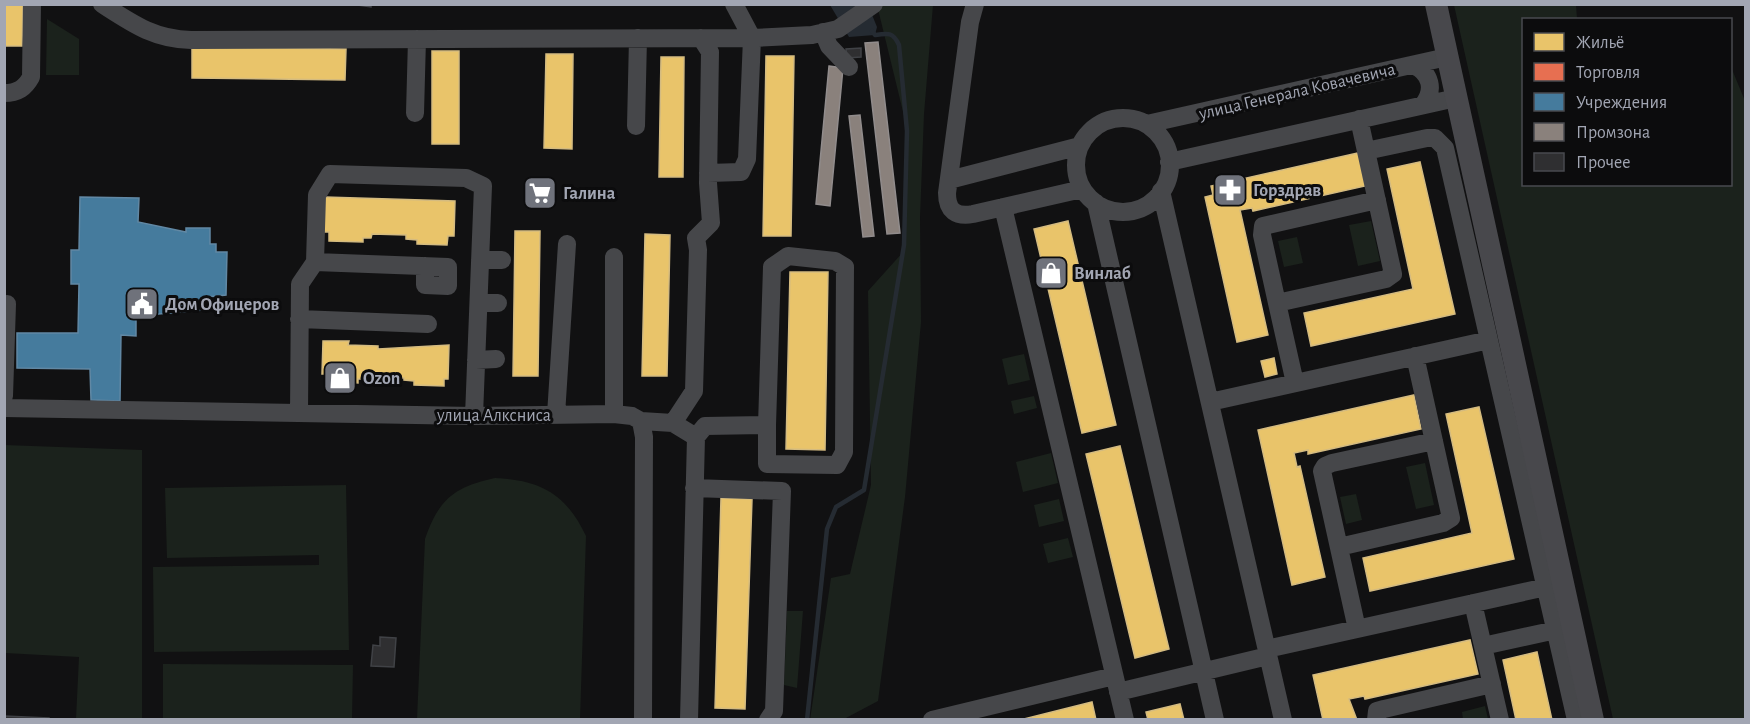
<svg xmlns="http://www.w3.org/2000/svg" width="1750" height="724" font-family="'Alegreya Sans',sans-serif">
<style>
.green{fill:#1b221c}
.water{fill:#252b32}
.homes{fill:#e9c46a;stroke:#d4bb80;stroke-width:1.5}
.shops{fill:#e76f51;stroke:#d2806e;stroke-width:1.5}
.public{fill:#457b9d;stroke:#6188a4;stroke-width:1.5}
.industry{fill:#8a817c;stroke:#918c8c;stroke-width:1.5}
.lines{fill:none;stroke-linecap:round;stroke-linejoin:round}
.stream{stroke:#252b32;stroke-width:4.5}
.building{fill:#2f2f31;stroke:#404246;stroke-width:1.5}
.minor{stroke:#46474a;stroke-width:18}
.major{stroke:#48484c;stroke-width:22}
.labels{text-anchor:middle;stroke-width:6;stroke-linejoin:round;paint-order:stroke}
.street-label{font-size:18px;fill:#a2a6b3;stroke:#0c0c0d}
.poi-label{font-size:18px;font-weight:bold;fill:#a2a6b3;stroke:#0c0c0d;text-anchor:start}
</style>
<rect width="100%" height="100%" fill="#111112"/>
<!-- green -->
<path class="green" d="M877 5H933L924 114 920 217 921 322 905 497 878 701 844 719 810 720 831 578 850 574 871 485 868 291 904 251 908 132Z
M1454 5H1576L1577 19 1524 20V184H1730L1731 67 1745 101V719H1613Z
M47 19 79 39V75H46Z
M1371 221 1380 261 1358 266 1349 225Z
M1297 237 1303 263 1284 267 1278 241Z
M1024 354 1030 380 1008 385 1002 359Z
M1034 396 1037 408 1014 414 1011 401Z
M4 445 142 450V719H76L79 657 5 653Z
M1051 453 1058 483 1023 492 1016 462Z
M1425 463 1434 505 1416 509 1406 467Z
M495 478C541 480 566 494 586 536L580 719H417L425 539C439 499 454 487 495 478Z
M346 485 349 650 154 652 153 567 319 565V555L167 558 165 488Z
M1356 494 1362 520 1346 524 1340 497Z
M1059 499 1064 521 1039 527 1034 505Z
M1068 538 1073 557 1048 563 1043 544Z
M787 611H803L797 688 784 685Z
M163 664 353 665 352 719H163Z
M1485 706 1488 719H1463L1462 712Z"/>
<!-- water -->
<path class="water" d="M830 5H868L877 27 875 35 849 37Z"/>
<!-- homes -->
<path class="homes" d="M4 4H23L22 46H4Z
M192 47 346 49 345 80 192 78Z
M432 51H459V144H432Z
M546 54H573L572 149 544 148Z
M766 56H794L791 236H763Z
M661 57H684L683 177H659Z
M1358 153 1365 186 1253 211 1252 208 1240 210 1268 335 1237 342 1205 197 1213 195 1211 186Z
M1420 162 1455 314 1311 346 1304 313 1413 289 1387 169Z
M325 197 455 201 454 236H448L447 245 417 244V240L406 239V235L372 234 371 238H363V242L329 241V232H324Z
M1068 221 1116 425 1082 433 1034 229Z
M515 231H540L538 376H513Z
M645 234 670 235 667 376H642Z
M790 272H828L825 450 786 449Z
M323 341H349L348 345 378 346V349L449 345 448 379H444V386L414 385V381L404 380V378L370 376V379H358V383L326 381V374H322Z
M1274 358 1277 374 1265 377 1261 361Z
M1414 395 1421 429 1308 454V450L1294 453 1297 467 1300 466 1325 577 1292 585 1258 430Z
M1479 407 1514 559 1370 591 1363 558 1472 533 1446 414Z
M1120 446 1169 649 1135 658 1086 454Z
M721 498 752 499 745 709 715 708Z
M1470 640 1478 674 1365 699 1364 696 1349 699 1357 720H1323L1313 675Z
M1537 652 1552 720H1516L1503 660Z
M1092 702 1096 720H1020Z
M1180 704 1184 720H1148L1146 712Z"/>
<!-- shops -->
<path class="shops" d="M527 183H554V204L527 203Z"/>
<!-- public -->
<path class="public" d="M80 197 139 198 138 222 186 232V228H210V244H216V252H227L226 295 207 297 203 310 136 316V336L121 335 120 401 91 400 90 369 17 368V333H78L79 284H71V250H79Z"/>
<!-- industry -->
<path class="industry" d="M878 42 900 233 887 234 865 43Z
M829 66 843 68 830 206 816 204Z
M860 115 874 236 863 237 849 116Z"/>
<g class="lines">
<!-- stream -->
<path class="stream" d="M807 720 827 529 836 507 864 490 904 245 907 131 899 45C893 32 888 33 875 35L872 31"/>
</g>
<!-- building -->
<path class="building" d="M350 4H371V7Z
M861 48V57L847 58 846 49Z
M380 637 396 638 394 667 371 666 373 645 380 646Z
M4 716 49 718V720H4Z"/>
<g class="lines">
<!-- minor -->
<path class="minor" d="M102 4C133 24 154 39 191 40L752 38 812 35 838 29 874 4
M975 4 970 22 947 193C947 211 956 217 973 214L1082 189
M823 32 829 46 849 67
M1413 65C1431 73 1435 90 1423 105
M4 93C18 93 25 88 31 77L32 4
M415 113 417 39
M1076 165a47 47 0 1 1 94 0a47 47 0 1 1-94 0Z
M1359 119 1366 151 1427 138H1435L1445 148 1576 720
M1147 124 1447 57
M636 126 638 38
M1169 162 1456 98
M708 173 741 172 747 159 752 38 734 4
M949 180 1080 146
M1161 191 1283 720
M1096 203 1215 720
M1003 207 1125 720
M480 260H502
M315 262 448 267V286L425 285V266
M479 303H498
M1277 303 1262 235 1263 226 1377 200
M299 319 428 324
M476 360 496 359
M1295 383 1277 303 1386 279 1393 274 1366 151
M4 396 7 304
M1210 402 1489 340
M4 408 474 416 614 414 632 416 641 421 673 423 696 437 689 720
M299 413 300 284 315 262 317 195 330 174 466 178 483 186 474 416
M614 414V257
M556 415 567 244
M641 421 644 437 643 720
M673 423 694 391 698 250 696 238 711 223 708 183 710 52 701 38
M696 437 705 426 767 425 772 267 788 256 835 261 845 267 844 452 837 465 767 464V425
M694 488 782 491 774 711 768 720
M1339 547 1443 523 1451 518 1415 356
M1473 603 1500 720
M1357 629 1322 471 1325 466 1332 463 1434 441
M1483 646 1556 630
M1267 649 1546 587
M1118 692 1268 656
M932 720 1114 676
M1376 720 1377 711 1384 709 1492 684"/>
<!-- major -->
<path class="major" d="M1436 4 1593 720"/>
</g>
<!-- icons -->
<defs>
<symbol id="pharmacy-square" viewBox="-11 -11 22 22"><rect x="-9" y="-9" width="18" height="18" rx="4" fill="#6f727b" stroke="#0c0c0d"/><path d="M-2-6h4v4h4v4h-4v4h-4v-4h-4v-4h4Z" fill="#fff"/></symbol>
<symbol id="supermarket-square" viewBox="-11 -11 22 22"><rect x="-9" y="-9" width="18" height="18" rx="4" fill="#6f727b" stroke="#0c0c0d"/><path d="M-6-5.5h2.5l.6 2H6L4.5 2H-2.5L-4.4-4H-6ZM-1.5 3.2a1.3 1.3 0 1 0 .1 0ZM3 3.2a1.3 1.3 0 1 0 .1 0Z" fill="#fff"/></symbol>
<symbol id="shop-square" viewBox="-11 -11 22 22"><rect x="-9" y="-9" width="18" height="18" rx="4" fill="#6f727b" stroke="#0c0c0d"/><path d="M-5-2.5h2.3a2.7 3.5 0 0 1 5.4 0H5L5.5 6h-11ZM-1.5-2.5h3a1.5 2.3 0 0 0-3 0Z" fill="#fff"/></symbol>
<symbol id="civic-square" viewBox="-11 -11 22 22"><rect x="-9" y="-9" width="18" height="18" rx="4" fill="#6f727b" stroke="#0c0c0d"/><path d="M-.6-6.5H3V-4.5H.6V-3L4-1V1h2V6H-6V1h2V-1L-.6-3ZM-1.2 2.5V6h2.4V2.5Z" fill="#fff"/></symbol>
</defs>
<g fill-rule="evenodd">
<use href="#pharmacy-square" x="1211" y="171" width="38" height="38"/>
<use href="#supermarket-square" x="521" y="174" width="38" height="38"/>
<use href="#shop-square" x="1032" y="254" width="38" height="38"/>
<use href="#civic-square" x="123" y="285" width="38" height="38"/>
<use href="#shop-square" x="321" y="359" width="38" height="38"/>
</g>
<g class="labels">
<!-- street labels -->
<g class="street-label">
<text transform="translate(1297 91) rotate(-13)" y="6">улица Генерала Ковачевича</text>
<text x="494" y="421">улица Алксниса</text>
</g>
<!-- poi labels -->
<g class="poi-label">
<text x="1253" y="196">Горздрав</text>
<text x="563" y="199">Галина</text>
<text x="1074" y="279">Винлаб</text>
<text x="165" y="310">Дом Офицеров</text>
<text x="363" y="384">Ozon</text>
</g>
</g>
<!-- border -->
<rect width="1750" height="724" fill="none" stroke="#a2a6b3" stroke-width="12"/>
<!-- legend -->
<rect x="1522" y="18" width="210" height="168" fill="#0c0c0d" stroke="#484a4f" stroke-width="1.5"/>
<rect x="1534" y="33" width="30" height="18" fill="#e9c46a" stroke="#484a4f" stroke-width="1.5"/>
<text x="1576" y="48" font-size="18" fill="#a2a6b3">Жильё</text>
<rect x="1534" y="63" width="30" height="18" fill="#e76f51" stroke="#484a4f" stroke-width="1.5"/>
<text x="1576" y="78" font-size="18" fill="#a2a6b3">Торговля</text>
<rect x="1534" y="93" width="30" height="18" fill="#457b9d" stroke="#484a4f" stroke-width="1.5"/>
<text x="1576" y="108" font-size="18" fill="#a2a6b3">Учреждения</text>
<rect x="1534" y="123" width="30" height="18" fill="#8a817c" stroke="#484a4f" stroke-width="1.5"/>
<text x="1576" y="138" font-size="18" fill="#a2a6b3">Промзона</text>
<rect x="1534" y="153" width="30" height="18" fill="#2f2f31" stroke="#484a4f" stroke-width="1.5"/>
<text x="1576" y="168" font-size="18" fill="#a2a6b3">Прочее</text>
</svg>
